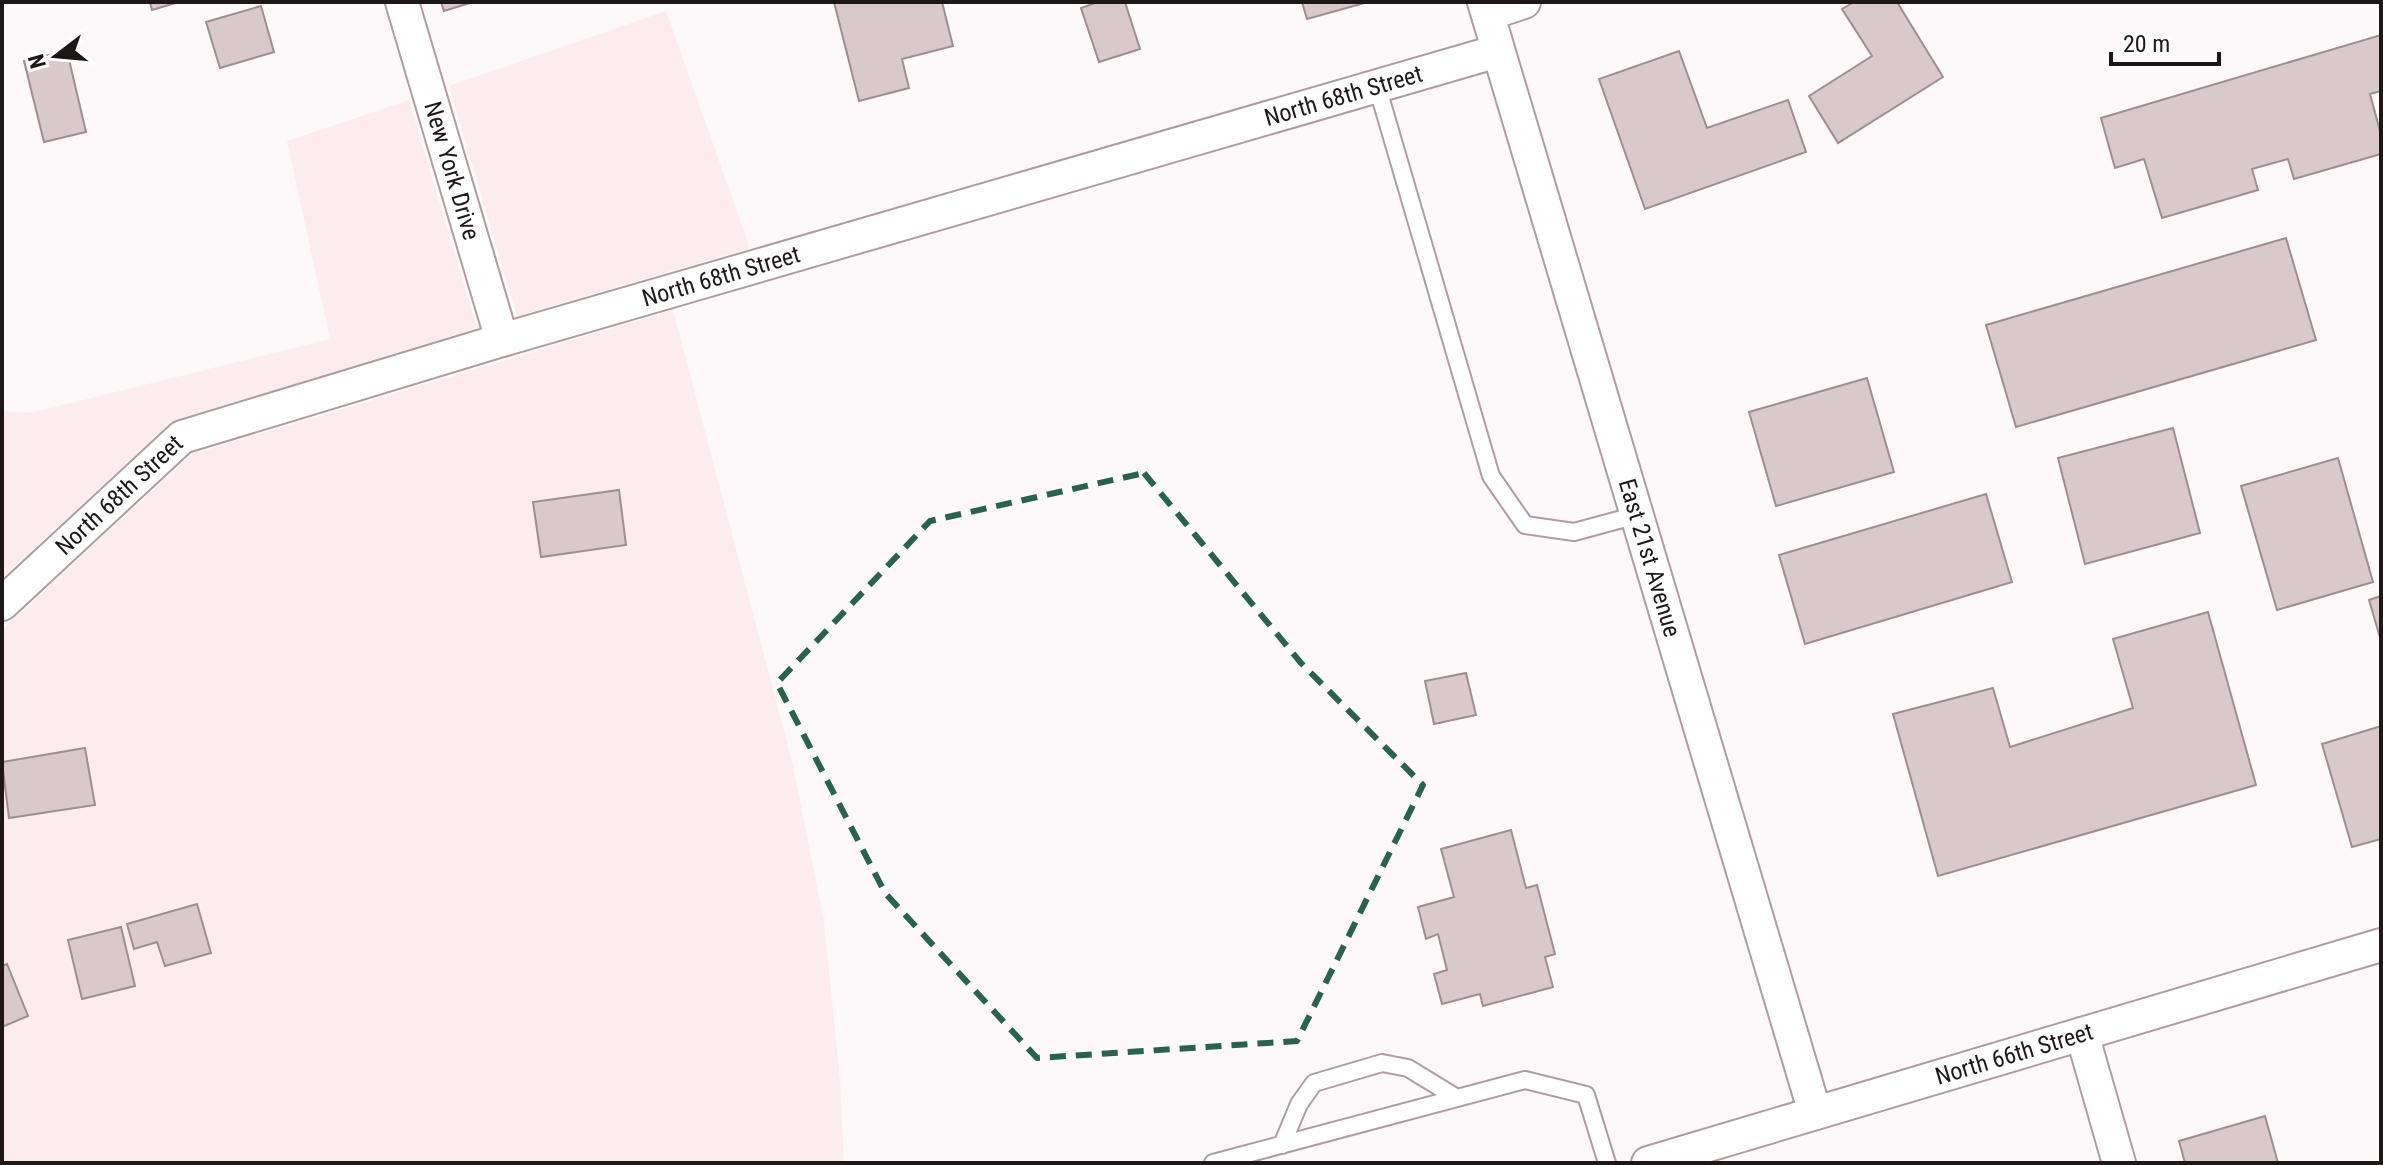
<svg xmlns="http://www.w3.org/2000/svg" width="2383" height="1165" font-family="'Roboto Condensed',sans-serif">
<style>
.built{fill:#fcecef}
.building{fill:#dac9cc;stroke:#9e8e91;stroke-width:2}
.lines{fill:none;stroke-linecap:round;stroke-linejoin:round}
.lane-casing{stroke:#ae9da1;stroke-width:20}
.street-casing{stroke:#ae9da1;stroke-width:36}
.lane{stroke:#fff;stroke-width:16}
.street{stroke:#fff;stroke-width:32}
.marked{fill:none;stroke:#27634d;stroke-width:6;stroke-dasharray:16 10;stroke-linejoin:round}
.labels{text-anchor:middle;stroke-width:7;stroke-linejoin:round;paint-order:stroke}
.street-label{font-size:24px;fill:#1d1718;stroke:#fff}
</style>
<rect width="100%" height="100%" fill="#fdf9fa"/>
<!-- built -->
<path class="built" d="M666 11 750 248 517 316 449 86Z
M409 100 477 328 176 420 168 425 2 578V411L30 413 330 339 287 141Z
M673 310 792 761 824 922 840 1079 844 1163H2V630L192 454Z"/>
<!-- building -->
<path class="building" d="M150 2H179L152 10Z
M441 2H473L444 11Z
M834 2H942L953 46 902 59 909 88 859 101Z
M1098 2H1125L1140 49 1099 62 1081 8Z
M1302 2H1368L1307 19Z
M1854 2H1897L1943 77 1838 143 1809 96 1872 56 1842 9Z
M261 6 274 52 220 68 206 22Z
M2381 35V91L2370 94 2381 135V154L2294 179 2288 159 2252 169 2258 190 2162 218 2144 159 2115 168 2101 118Z
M67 51 86 132 44 142 24 61Z
M1679 51 1707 128 1788 100 1806 152 1645 209 1599 79Z
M2286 238 2316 340 2016 427 1986 325Z
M1867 378 1894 472 1776 506 1749 412Z
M2173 428 2200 533 2085 564 2058 458Z
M2338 458 2373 582 2277 610 2241 486Z
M619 490 626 545 541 557 533 502Z
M1986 494 2012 582 1805 644 1779 555Z
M2381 596V641L2369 600Z
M2208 612 2256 785 1938 876 1893 714 1993 688 2010 747 2133 708 2113 639Z
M1466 673 1476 715 1434 724 1425 681Z
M2381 726V839L2352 847 2322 744Z
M85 748 95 805 9 818 2 762Z
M1511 830 1526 888 1537 885 1555 954 1545 957 1553 987 1483 1006 1480 994 1442 1004 1434 974 1447 970 1438 934 1426 939 1418 907 1454 897 1441 849Z
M197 904 211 953 165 966 157 942 134 949 127 924Z
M121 927 135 986 82 999 68 940Z
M7 964 28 1016 2 1027V966Z
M2265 1116 2278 1163H2185L2179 1141Z"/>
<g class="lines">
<defs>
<path id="lane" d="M1377 86 1491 476 1525 525 1574 532 1637 515
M1282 1145 1299 1104 1314 1083 1382 1063 1408 1068 1457 1098
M1213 1163 1525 1080 1586 1095 1607 1163"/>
<g id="street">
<path id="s1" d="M402 2 502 340"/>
<path id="s2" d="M1484 2 1815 1113"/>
<path d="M1488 14 1524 2"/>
<path id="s3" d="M2 604 182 437 502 340 1498 51"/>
<path d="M2082 1034 2119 1163"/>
<path id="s4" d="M1648 1163 2381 945"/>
</g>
</defs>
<!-- lane casing -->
<use href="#lane" class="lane-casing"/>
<!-- street casing -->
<use href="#street" class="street-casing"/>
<!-- lane -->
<use href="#lane" class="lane"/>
<!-- street -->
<use href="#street" class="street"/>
</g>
<!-- marked area -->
<path class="marked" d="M1144 473 1301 663 1423 785 1297 1041 1037 1058 885 893 777 683 930 521Z"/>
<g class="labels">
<!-- street labels -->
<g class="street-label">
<text dy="8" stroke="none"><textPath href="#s3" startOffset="1456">North 68th Street</textPath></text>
<text dy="8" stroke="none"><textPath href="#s1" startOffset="176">New York Drive</textPath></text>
<text dy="8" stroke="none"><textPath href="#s3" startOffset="808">North 68th Street</textPath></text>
<text dy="8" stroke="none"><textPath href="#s3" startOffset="160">North 68th Street</textPath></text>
<text dy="8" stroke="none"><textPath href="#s2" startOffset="580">East 21st Avenue</textPath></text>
<text dy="8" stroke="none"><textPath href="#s4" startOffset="382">North 66th Street</textPath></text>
</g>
</g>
<!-- border -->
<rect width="2383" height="1165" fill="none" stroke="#1d1718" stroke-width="8"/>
<!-- north arrow -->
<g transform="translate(56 56) rotate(254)" stroke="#ffffff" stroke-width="6" paint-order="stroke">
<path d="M0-6L14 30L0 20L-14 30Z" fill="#1d1718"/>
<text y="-12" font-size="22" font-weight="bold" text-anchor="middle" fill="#1d1718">N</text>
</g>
<!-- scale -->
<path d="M2111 52v12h108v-12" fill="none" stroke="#1d1718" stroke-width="4"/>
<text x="2123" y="52" font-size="24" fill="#1d1718" stroke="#ffffff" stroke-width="6" paint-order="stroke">20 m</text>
</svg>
